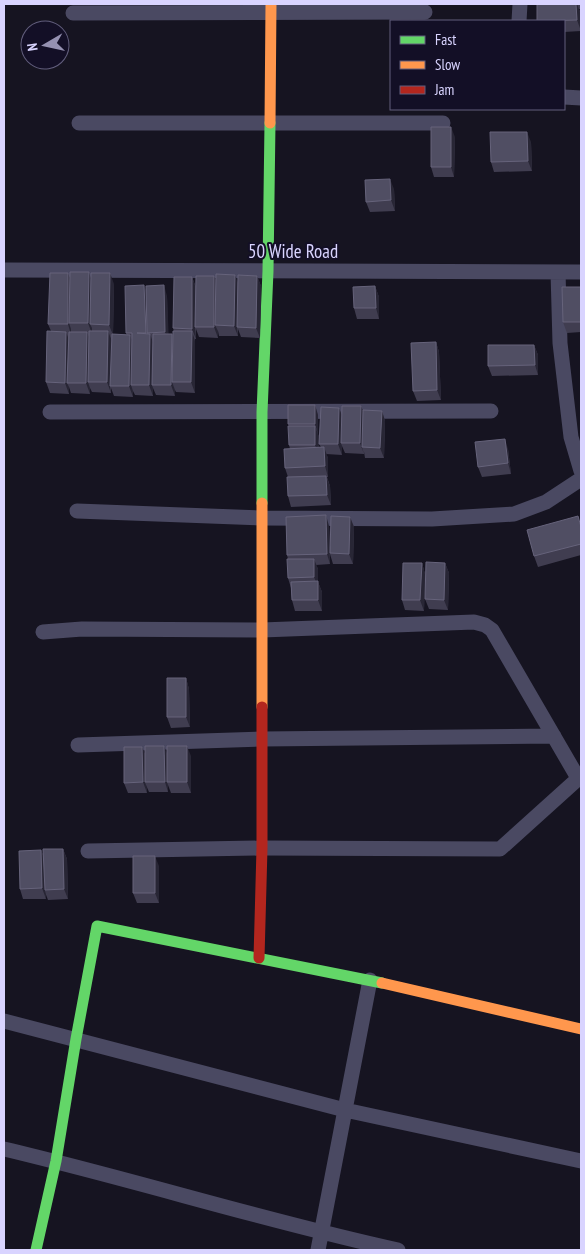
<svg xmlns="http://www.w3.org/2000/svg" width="585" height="1254" font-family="'PT Sans Narrow',sans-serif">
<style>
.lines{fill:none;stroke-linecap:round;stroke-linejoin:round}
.street{stroke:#4a4962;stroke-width:15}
.fast{stroke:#63d668;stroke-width:11}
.slow{stroke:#ff974d;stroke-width:11}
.jam{stroke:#b3261e;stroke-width:11}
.wall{fill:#403d50}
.shaded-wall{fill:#282635}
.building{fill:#504e63;stroke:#66637b}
.labels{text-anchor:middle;stroke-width:4;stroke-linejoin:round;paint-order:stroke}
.street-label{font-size:19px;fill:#d9d4ff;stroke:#130f26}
</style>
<rect width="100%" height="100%" fill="#161421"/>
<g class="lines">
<!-- street -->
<path class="street" d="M73 13 425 12
M519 21 520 4
M564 97 581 98
M79 123H443
M4 270 581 272
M558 272 560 343 571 437 581 471
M50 412 491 411
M77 511 262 518 432 519 514 514 546 502 581 479
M43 632 82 629 262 630 474 622 485 625 492 630 578 778
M78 745 262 739 554 736
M88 851 262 848 500 849 581 776
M4 1021 345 1110 581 1161
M4 1149C136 1180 265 1221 398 1250
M318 1250 370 980"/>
<!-- fast -->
<path class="fast" d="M262 503V412L268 271 270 123
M36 1250 56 1161 76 1039 97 926 382 983"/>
<!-- slow -->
<path class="slow" d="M270 123 271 4
M262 503V707
M382 983 581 1029"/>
<!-- jam -->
<path class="jam" d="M259 958 262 848V707"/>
</g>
<!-- wall -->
<path class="wall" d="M537 4H580V9H579L580 12 581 31 564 32V21Z
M455 137 454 177H434L431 167Z
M531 142 532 171 494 172 491 162Z
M394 189 395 211 370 212 366 202Z
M214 276 216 281 238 284 257 276 261 286 260 338 241 337 238 329V336H219L218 331V338L199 337 196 329V339H195V393L176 392 175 390V396L156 395 153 388V396L135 395 133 391V397L114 396 111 388V393L92 392 90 388V394L71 393 69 387V394L50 393 46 382 51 331 48 324 70 278 114 284 113 334 127 335 126 333 146 289 167 296 168 334H172L173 337 174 331 173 328 192 277 196 287Z
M375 286 379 297V319H357L354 308Z
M581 287V332L567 333 563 322Z
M436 342 439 352 441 400 417 401 413 391Z
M534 345 538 355V375L492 376 488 366Z
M315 405 318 415V434L319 437V448L321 447 319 444 339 408 342 415 361 406 363 411H382L385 421 384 458H365L364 452V454L345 453 342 446V455L326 454 328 458V477H327L330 486 331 505 291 507 288 496V477L285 468 290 449 289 445V426L288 424Z
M508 449 511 474 482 477 478 467Z
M350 517 354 527 353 564H333L330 554V564L316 565 318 569V582L322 592V611H295L292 600 291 588 288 578V559L287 555 329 526 330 547Z
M581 524V555L538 567 534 556Z
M422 563 425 574 424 611 405 610 402 600Z
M445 563 449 573 448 610 429 609 425 599Z
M186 678 189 689 190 727 171 728 167 717Z
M142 747 145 755H167L191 756V793H171L168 785V792H149L146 785 147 793H128L124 783Z
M63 849 67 859 68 899 48 900 45 892 46 899H23L20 889 41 850 44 857Z
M159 866V903H137L133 893Z"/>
<!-- shaded-wall -->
<path class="shaded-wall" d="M576 4H577L580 12 581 31 577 20Z
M451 127 455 137 454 177 451 167Z
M527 132 531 142 532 171 528 161Z
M390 179 394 189 395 211 391 200Z
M89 272 92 282 90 324 92 328V334L88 323Z
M68 273 72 284 69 323 71 329V335L68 324Z
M110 273 114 284 113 335 109 325Z
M235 275 239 285 237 327 238 336 234 326Z
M214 276 218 286 215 325 218 331V338L214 327Z
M257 276 261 286 260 338 256 328Z
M192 277 196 288 195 327 196 339 192 329Z
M144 285 148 296 147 333 149 339V343L146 333Z
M164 285 167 296 169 343 165 332Z
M375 286 379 297V319L376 308Z
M108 331 112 341 110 386 111 393 107 382Z
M192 331 195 341V393L191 382Z
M66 332 70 342 67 383 69 387V394L65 383Z
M87 332 91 342 88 382 90 388V394L86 383Z
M150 334 154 345 152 385 153 388V396L149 385Z
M172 334 176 344 172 382 175 390V396L171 385Z
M130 335 134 345 131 385 133 391V397L129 386Z
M436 342 439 352 441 400 437 390Z
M534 345 538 355V375L535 365Z
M315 405 318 415V434L315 424Z
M361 406 365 417 362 447 364 454 360 443Z
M339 408 343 418 341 443 342 446V455L338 444Z
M382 411 385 421 384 458 380 448Z
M315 426 319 437V455L315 445Z
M505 439 508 449 511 474 508 463Z
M324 447 328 458V477L325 466Z
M326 476 330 486 331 505 327 495Z
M326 515 329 526 330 564 327 554Z
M350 517 354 527 353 564 349 554Z
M314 559 318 569V582L322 592V611L318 600V587L314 577Z
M422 563 425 574 424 611 420 600Z
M445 563 449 573 448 610 444 600Z
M186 678 189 689 190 727 186 717Z
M164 746 168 756 167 782 168 785V792L165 782Z
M187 746 191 756V793L187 782Z
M142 747 146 757 145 782 146 785 147 793 143 782Z
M63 849 67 859 68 899 64 889Z
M41 850 45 860V890L46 899 42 888Z
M155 856 159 866V903L155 893Z"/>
<!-- building -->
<path class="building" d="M537 4H576L577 20 537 21Z
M431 127H451V167H431Z
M490 132H527L528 161 491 162Z
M390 179 391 200 366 202 365 180Z
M70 272H89L88 323H69Z
M50 273H68V324H48Z
M91 273H110L109 325 90 324Z
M216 274 235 275 234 326 215 325Z
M238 275 257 276 256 328 237 327Z
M196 276H214V327H195Z
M174 277H192V329L173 328Z
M144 285 146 333H137L150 334 149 385H131L132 333H126L125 286Z
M164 285 165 332 147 333 146 286Z
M375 286 376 308H354L353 287Z
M562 287H581V322H563Z
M47 331 66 332 65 383 46 382Z
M89 331H108L107 382H88Z
M173 331H192L191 382H172Z
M69 332H87L86 383H67Z
M112 334 130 335 129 386H110Z
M153 334H172L171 385H152Z
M436 342 437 390 413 391 411 343Z
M488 345H534L535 365 488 366Z
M288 405H315V424H288Z
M342 406H361L360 443H341Z
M321 407 339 408 338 444H319Z
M363 410 382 411 380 448 362 447Z
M288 426H315V445H289Z
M505 439 508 463 478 467 475 442Z
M324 447 325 466 285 468 284 449Z
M326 476 327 495 288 496 287 477Z
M326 515 327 554 287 555 286 517Z
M331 516 350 517 349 554 330 553Z
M578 516 581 527V544L534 556 527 530Z
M287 559H314V577L288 578Z
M426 562 445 563 444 600 425 599Z
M403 563H422L420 600H402Z
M318 581V600H292L291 582Z
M167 678H186V717H167Z
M145 746H164L165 782H145Z
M167 746H187V782H167Z
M124 747H142L143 782 124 783Z
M43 849H63L64 889 45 890Z
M41 850 42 888 20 889 19 851Z
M133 856H155V893H133Z"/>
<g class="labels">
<!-- street labels -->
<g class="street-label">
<text x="293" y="258">50 Wide Road</text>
</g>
</g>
<!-- border -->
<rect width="585" height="1254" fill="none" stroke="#d9d4ff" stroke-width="10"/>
<!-- legend -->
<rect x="390" y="20" width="175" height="90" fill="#130f26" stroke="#625e7d"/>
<rect x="400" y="36" width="25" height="8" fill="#63d668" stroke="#625e7d"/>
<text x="435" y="45" font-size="15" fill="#d9d4ff">Fast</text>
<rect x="400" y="61" width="25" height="8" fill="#ff974d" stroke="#625e7d"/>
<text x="435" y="70" font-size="15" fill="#d9d4ff">Slow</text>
<rect x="400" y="86" width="25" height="8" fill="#b3261e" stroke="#625e7d"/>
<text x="435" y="95" font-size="15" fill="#d9d4ff">Jam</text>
<!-- north arrow -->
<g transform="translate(45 45) rotate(261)"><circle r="24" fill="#130f26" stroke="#625e7d"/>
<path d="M0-4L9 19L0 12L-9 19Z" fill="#9591b1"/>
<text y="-8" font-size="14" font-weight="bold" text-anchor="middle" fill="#d9d4ff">N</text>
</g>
</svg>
